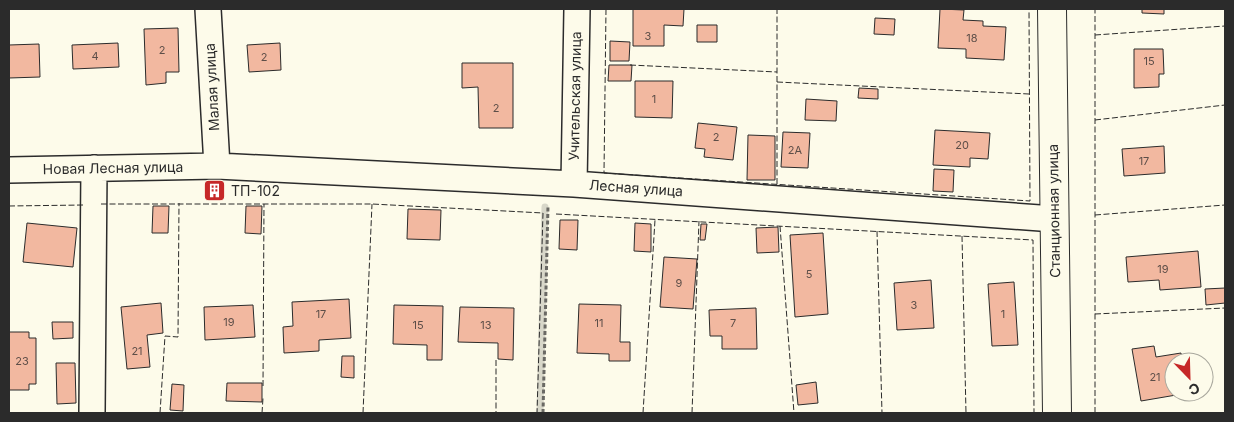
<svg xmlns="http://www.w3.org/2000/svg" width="1234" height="422" font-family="Inter,sans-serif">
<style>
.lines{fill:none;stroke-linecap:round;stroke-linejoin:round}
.stream{stroke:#d8d7c9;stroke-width:7}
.building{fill:#f2b8a0;stroke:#2b2b2b}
.minor-casing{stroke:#2b2b2b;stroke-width:28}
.major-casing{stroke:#2b2b2b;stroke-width:30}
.path{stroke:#6a6964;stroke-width:3;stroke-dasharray:4 2.5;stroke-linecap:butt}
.minor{stroke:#fdfbea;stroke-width:25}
.major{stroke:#fdfbea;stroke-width:28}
.fence{stroke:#2b2b2b;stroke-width:1;stroke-dasharray:6 2.5;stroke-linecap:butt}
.labels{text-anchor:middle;stroke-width:4;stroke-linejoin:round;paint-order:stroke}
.number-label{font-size:11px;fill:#5d4e48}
.street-label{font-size:14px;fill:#2b2b2b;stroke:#fdfbea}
.poi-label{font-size:14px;fill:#2b2b2b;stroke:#fdfbea;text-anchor:start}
</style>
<rect width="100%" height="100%" fill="#fdfbea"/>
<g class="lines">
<!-- stream -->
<path class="stream" d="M540 413 545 207"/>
</g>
<!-- building -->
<path class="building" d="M633 9H684L683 26 664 25V46H633Z
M940 9 964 10 963 20 983 21V26L1006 27 1004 60 966 58V49L938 48Z
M1142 9H1164V14L1142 13Z
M875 18 895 19 894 35 874 34Z
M697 25H717V42H697Z
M178 28 179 72H166V83L146 85 144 29Z
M610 41 630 42 629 61H610Z
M118 43 119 67 73 69 72 45Z
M280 43 281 70 249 72 247 45Z
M39 44 40 77 9 78V45Z
M1134 49H1163L1164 74H1159V87L1134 88Z
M462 63H513V128H479L478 87 462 88Z
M609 65H632L631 81H608Z
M635 81H673L672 118 635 117Z
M859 88 878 89V99L858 98Z
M806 99 837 101 836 121 805 120Z
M698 123 737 127 733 160 704 157 705 149 695 148Z
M935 130 990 133 988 159 970 158V167L933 165Z
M783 132 810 133 808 168 781 167Z
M748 135 775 136V180H747Z
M1164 146 1165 173 1124 176 1122 149Z
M934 169 954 170 953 192 933 191Z
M209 186H221V195L209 196Z
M153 206H169L168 233H152Z
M246 206H262L261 234 245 233Z
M408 209 441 210 440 240 407 239Z
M560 220H578L577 250 559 249Z
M27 223 77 228 73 267 23 262Z
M635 223 651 224V252L634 251Z
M701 224H707L705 240H700Z
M778 227 779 252 757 253 756 228Z
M823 233 828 314 795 317 790 235Z
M1198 251 1201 287 1160 290 1159 280 1128 282 1126 257Z
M664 257 697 259 693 309 660 307Z
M931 280 934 328 897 330 894 283Z
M1014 282 1018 345 992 346 988 284Z
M1225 288V303L1206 305 1205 289Z
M349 299 351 338 319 340V351L284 353 283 327 293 326 292 302Z
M161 303 163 333 147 335 150 367 127 369 121 307Z
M579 304 621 305 620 342H630V361H609V354L577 353Z
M253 305 255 337 205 340 204 307Z
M394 305 443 306 442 360H427V345L393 344Z
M460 307 514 308 513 360 498 359V343L458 342Z
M756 308 757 349H722V336H710L709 310Z
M52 322H73V338L53 339Z
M9 332H29V338H36V384H29V390H9Z
M1154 346 1156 357 1181 353 1182 362H1174V392L1188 393 1141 401 1132 349Z
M342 356H354V378L341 377Z
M56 363H75L76 403 57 404Z
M816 382 818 403 798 405 796 385Z
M227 383H262V402L226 401Z
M172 384 184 385 183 411 170 410Z"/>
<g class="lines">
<defs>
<path id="minor" d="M208 9 217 166
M9 170 217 166 574 184 1054 219
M574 184 577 9
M92 413 94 168"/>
<path id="major" d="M1052 9 1057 413"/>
</defs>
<!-- minor casing -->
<use href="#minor" class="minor-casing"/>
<!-- major casing -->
<use href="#major" class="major-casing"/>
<!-- path -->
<path class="path" d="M543 413 548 206"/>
<!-- minor -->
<use href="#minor" class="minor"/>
<!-- major -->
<use href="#major" class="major"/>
<!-- fence -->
<path class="fence" d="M606 9 604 173 1030 201 1029 9
M1095 35 1225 26
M630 65 777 72
M777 82 1029 94
M1095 120 1225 105
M777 184V9
M101 204H372L543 213 537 413
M9 206 84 205
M556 214 1033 240 1034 413
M1095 215 1225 205
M780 226 794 413
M877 231 882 413
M962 236 966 413
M1095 314 1225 308
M496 360V413
M263 386 264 204
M160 413 165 336 178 337 179 203
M262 413 263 398
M363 413 372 204
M643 413 655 220
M692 413 699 221
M1095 413V9"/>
</g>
<!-- icons -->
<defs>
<symbol id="building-square" viewBox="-11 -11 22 22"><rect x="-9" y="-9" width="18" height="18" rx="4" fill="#c62828" stroke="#fdfbea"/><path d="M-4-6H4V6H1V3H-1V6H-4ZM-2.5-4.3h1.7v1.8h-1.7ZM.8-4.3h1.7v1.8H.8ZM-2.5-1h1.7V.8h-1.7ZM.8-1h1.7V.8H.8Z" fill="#fff"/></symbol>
</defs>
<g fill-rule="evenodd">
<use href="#building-square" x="202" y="178" width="25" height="25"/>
</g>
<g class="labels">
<!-- number labels -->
<g class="number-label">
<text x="648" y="40">3</text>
<text x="972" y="42">18</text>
<text x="162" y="54">2</text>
<text x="95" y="60">4</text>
<text x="264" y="61">2</text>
<text x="1149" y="65">15</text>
<text x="654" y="103">1</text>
<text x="496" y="112">2</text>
<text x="716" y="141">2</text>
<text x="962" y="149">20</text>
<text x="795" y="154">2А</text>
<text x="1144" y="165">17</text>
<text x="1163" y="273">19</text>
<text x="809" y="278">5</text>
<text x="679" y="287">9</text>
<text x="914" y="309">3</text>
<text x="321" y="318">17</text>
<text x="1003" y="318">1</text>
<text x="229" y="326">19</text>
<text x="599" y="327">11</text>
<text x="733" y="327">7</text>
<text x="418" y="329">15</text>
<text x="486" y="329">13</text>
<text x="137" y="355">21</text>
<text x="22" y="365">23</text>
<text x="1155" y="381">21</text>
</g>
<!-- street labels -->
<g class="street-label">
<text transform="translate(212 87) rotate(-93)" y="5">Малая улица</text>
<text transform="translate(575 96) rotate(-89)" y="5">Учительская улица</text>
<text transform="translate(113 168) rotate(-1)" y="5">Новая Лесная улица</text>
<text transform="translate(636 188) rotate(4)" y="5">Лесная улица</text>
<text transform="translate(1054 211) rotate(-91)" y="5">Станционная улица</text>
</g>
<!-- poi labels -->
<g class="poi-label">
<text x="231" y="196">ТП-102</text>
</g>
</g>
<!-- border -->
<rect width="1234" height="422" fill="none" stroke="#2b2b2b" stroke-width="20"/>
<!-- north arrow -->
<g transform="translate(1189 377) rotate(157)"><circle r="24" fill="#fdfbea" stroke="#a9a89e"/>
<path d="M0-4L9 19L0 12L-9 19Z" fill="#c62828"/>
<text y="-8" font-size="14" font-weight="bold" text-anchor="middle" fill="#2b2b2b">С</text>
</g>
</svg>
